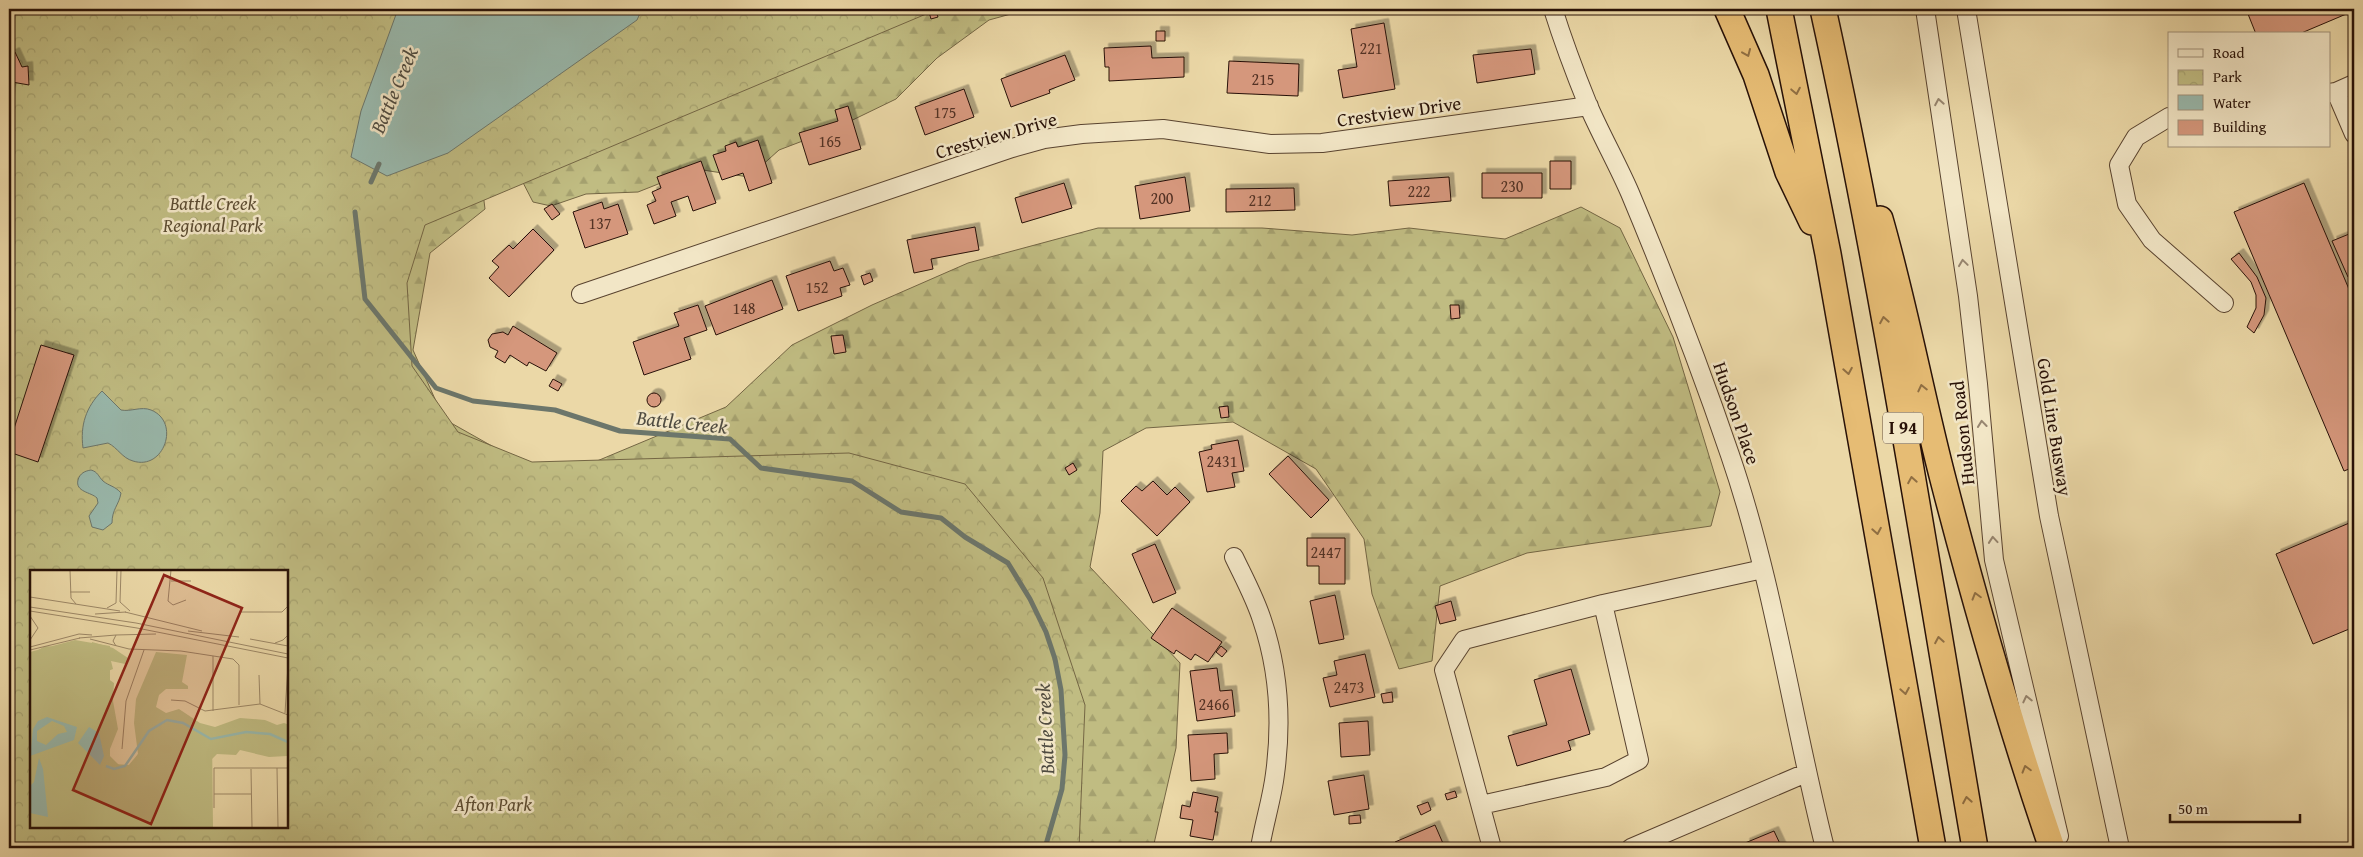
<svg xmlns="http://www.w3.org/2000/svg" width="2363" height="857" font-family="'Gentium Book Plus',serif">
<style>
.forest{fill:url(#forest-firs);stroke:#746644}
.park{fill:url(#park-crowns);stroke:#746644;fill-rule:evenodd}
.water{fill:#99b9ad;stroke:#6c766b}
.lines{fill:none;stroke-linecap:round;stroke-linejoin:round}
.stream{stroke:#6c766b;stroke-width:5}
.building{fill:#d5977c;stroke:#281107;filter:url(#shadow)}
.minor-casing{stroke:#59432f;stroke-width:20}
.highway-casing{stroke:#281107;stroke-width:28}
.minor{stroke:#f2e6c6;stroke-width:18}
.highway{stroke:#e6bc74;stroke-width:25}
.oneway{stroke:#906f43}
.oneway2{stroke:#978670}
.labels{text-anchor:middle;stroke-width:5;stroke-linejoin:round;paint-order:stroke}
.number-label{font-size:16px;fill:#533224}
.shield{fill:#f2e6c6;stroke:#655140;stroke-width:1}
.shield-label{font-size:18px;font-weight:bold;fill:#281107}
.street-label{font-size:19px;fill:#281107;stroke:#f2e6c6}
.park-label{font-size:19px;font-style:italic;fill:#5d4d32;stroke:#f2e6c6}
.water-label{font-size:20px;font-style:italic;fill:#504c41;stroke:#f2e6c6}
.inset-river{fill:none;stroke:#99b9ad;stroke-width:2.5}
.inset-road{fill:none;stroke:#9d8867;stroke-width:1}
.view{fill:#8f2418;fill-opacity:0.15;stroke:#8f2418;stroke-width:2.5}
.inset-edge{fill:none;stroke:#281107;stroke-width:2.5}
</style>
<defs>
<pattern id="forest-firs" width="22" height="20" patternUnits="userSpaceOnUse" patternTransform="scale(1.25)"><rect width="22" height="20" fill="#c0bc82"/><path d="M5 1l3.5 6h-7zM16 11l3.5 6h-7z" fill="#a5a16f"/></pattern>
<pattern id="park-crowns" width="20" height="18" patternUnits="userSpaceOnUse" patternTransform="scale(1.25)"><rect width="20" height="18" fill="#c0bc82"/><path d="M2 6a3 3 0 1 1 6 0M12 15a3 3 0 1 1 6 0" fill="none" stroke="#a5a16f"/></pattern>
<filter id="shadow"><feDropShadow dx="4.5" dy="-4.5" stdDeviation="0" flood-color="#0004"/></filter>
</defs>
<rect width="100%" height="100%" fill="#ebd8a7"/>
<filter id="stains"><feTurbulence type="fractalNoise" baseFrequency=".004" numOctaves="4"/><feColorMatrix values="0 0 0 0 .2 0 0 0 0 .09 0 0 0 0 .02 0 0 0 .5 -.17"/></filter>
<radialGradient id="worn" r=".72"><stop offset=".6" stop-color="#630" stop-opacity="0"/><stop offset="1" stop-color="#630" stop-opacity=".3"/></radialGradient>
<!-- forest -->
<path class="forest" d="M773 9H1029L989 20 937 58 896 99 834 129 779 150 749 177 696 169 638 192 586 194 551 206 533 202 517 171 482 185 485 209 430 253 413 350 444 419 522 463 597 461 726 407 792 345 872 305 968 263 1098 228H1262L1352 235 1409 228 1505 239 1581 207 1620 228 1673 337 1720 492 1711 526 1527 553 1440 586 1432 661 1399 669 1372 594 1364 539 1316 469 1233 422 1146 428 1103 451 1100 513 1090 567 1180 663 1176 748 1153 848H9L31 826H286V571L9 467 164 317Z"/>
<!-- park -->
<path class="park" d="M9 9H938L425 225 407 283 412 366 458 432 532 462 849 453 965 484 1043 578 1085 705 1079 848H9ZM31 571H286V826H31Z"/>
<!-- water -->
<path class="water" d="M398 9H642L637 20 448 153 387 176 351 157 361 111Z
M102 391 121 410C131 412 141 406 151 410 181 422 164 471 133 461 122 458 118 448 108 443L83 448C80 425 86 407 102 391Z
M91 470C98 472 98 476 103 481 109 486 115 486 121 493 119 505 112 509 112 523L103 530 92 527 89 516 98 503 97 498C91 492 75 492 78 480 80 473 85 471 91 470Z"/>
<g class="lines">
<!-- stream -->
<path class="stream" d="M371 182 379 164
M355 212 365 299 436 388 473 401 555 410 620 431 730 439 761 468 852 481 901 512 941 518 965 537 1008 563 1030 599 1046 632 1055 659 1061 690 1065 755 1062 789 1045 848"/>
</g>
<!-- building -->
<path class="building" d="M928 9H935L938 17 931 19Z
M2246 9H2354V20L2351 12 2299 34H2256Z
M1384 23 1395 89 1343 98 1338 70 1357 67 1351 29Z
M1156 31H1165V41H1156Z
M1151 46 1152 58 1184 57V77L1109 81V67H1105L1104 48Z
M1531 49 1535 74 1477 83 1473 55Z
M15 52 22 67 28 66 29 85 12 82 9 104V55Z
M1065 55 1075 80 1049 90 1050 93 1011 107 1001 79Z
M1229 61 1299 64 1298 96 1227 93Z
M964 89 974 117 925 135 915 107Z
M848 106 861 149 809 165 799 133 838 121 835 110Z
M758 140 772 183 749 191 743 173 722 180 713 155 726 151 725 146 736 142 738 147Z
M701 161 716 203 693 211 688 196 671 202 676 216 654 224 647 205 656 201 652 192 661 188 657 177Z
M1550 161H1571V189H1550Z
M1482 173H1542V198H1482Z
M1185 177 1190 211 1140 219 1135 186Z
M1449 177 1451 201 1390 206 1388 181Z
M1064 183 1072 208 1022 223 1015 198Z
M2304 183 2354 301V467L2344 471 2234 212Z
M1294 188 1295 210 1226 212V189Z
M602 202 604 209 618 204 628 234 585 248 573 212Z
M552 204 560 214 552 220 544 209Z
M975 227 979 250 931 259 933 269 914 273 907 240Z
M533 229 554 250 509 297 489 278 499 267 492 261 509 245 513 249Z
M2354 232V274L2348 277 2332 241Z
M2239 253 2257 277 2266 298 2264 315 2254 333 2247 327 2256 308V295L2251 282 2231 259Z
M830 261 834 271 843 268 850 285 840 288 842 296 798 311 786 276Z
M870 273 873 281 864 285 861 276Z
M772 280 783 309 716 335 705 306Z
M698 305 707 330 684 338 691 359 644 375 633 342 679 326 674 313Z
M1450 305H1459L1460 318 1451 319Z
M513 326 557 353 546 371 529 362 527 366 510 355 505 363 495 357 498 351 490 347 488 340 492 334 503 332 508 335Z
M843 335 846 352 834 354 831 336Z
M41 345 74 355 38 462 9 452V444Z
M553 379 562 384 558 391 549 386Z
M647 400a7 7 0 1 1 14 0a7 7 0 1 1-14 0Z
M1228 406 1229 417 1221 418 1219 407Z
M1238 440 1244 471 1232 473 1235 487 1207 492 1199 452 1212 449 1211 445Z
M1288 456 1329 500 1311 518 1269 474Z
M1073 463 1077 470 1069 475 1065 468Z
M1153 481 1167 495 1175 487 1190 502 1157 536 1121 501 1136 486 1142 491Z
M2354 521V627L2313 644 2276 554Z
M1307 538H1345V584H1319V566H1307Z
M1155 544 1176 593 1153 603 1132 554Z
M1335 595 1344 639 1319 644 1310 601Z
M1451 601 1456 620 1440 624 1435 606Z
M1172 608 1222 642 1208 662 1195 654 1191 660 1176 650 1174 654 1151 638Z
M1221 646 1227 651 1222 657 1216 652Z
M1365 654 1375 697 1330 707 1323 678 1337 675 1334 661Z
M1217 668 1220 691 1232 690 1235 716 1197 721 1190 671Z
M1571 669 1590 734 1568 741 1571 750 1517 766 1508 736 1547 725 1534 680Z
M1392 692 1393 702 1383 703 1381 694Z
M1368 721 1370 755 1341 757 1339 723Z
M1227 733 1228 753 1214 754 1215 779 1191 781 1188 735Z
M1364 775 1369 809 1334 815 1328 781Z
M1455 791 1457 797 1447 800 1445 794Z
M1193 792 1218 797 1215 812H1218L1213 840 1190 836 1193 820 1180 818 1182 805 1190 807Z
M1428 802 1431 810 1421 815 1417 806Z
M1360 815 1361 823 1349 824V816Z
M1435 825 1445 848H1398L1395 842Z
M1774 831 1782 848H1747L1745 843Z"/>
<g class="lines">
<defs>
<path id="minor" d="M1553 9C1563 41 1575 73 1588 105 1601 135 1617 163 1630 193 1666 279 1700 367 1730 455 1774 583 1792 718 1825 848
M1925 9 1968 296 1978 384 1994 560 2059 836
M1966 9 2049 516 2120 848
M2336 92 2354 134
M2329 93 2336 92 2354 84
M2169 117 2136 137 2119 165 2127 204 2152 240 2224 303
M581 294 1012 148 1044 139 1082 134 1163 129 1270 144 1322 143 1589 106
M1234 557C1244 578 1255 598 1262 620 1279 670 1282 722 1275 774 1272 799 1264 823 1260 848
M1481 805 1606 777 1639 760 1603 604
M1492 848 1444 670 1464 640 1603 604 1763 569
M1631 848 1806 773"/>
<path id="highway" d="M1727 9 1756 75 1788 172 1812 222
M1779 9 1828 254 1933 848
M1823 9C1884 286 1927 568 1975 848
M1880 219C1905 306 1921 395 1944 483 1976 606 2011 728 2052 848"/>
</defs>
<!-- minor casing -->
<use href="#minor" class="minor-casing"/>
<!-- highway casing -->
<use href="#highway" class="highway-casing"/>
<!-- minor -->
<use href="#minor" class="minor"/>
<!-- highway -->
<use href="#highway" class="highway"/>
</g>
<!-- one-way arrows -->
<defs><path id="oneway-chevron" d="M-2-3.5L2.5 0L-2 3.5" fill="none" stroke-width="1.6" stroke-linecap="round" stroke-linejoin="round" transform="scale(1.25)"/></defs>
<g class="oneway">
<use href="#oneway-chevron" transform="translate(1747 53) rotate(67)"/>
<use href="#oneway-chevron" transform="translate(1796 91) rotate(79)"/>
<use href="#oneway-chevron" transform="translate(1884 320) rotate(-100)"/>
<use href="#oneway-chevron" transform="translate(1848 371) rotate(80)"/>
<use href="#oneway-chevron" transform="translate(1922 388) rotate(-103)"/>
<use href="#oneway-chevron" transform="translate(1912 480) rotate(-100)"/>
<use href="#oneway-chevron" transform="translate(1877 531) rotate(80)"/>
<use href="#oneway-chevron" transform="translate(1976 596) rotate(-106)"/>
<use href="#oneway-chevron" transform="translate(1939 640) rotate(-100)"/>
<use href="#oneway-chevron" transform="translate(1905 691) rotate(80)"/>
<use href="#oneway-chevron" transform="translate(2026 769) rotate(-106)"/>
<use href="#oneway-chevron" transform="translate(1967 800) rotate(-100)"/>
</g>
<g class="oneway2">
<use href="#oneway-chevron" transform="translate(1939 102) rotate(-100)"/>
<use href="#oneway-chevron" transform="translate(1963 263) rotate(-98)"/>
<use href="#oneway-chevron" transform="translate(1982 424) rotate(-96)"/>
<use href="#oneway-chevron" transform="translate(1993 540) rotate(-95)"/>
<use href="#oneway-chevron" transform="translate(2027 699) rotate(-103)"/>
</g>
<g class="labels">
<!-- number labels -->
<g class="number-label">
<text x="1371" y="54">221</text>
<text x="1263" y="85">215</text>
<text x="945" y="118">175</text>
<text x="830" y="147">165</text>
<text x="1512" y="192">230</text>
<text x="1419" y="197">222</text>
<text x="1162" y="204">200</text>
<text x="1260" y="206">212</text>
<text x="600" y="229">137</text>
<text x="817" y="293">152</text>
<text x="744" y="314">148</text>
<text x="1222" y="467">2431</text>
<text x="1326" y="558">2447</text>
<text x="1349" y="693">2473</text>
<text x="1214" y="710">2466</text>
</g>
<!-- shield labels -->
<rect class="shield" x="1883" y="412.5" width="40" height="31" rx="4"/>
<g class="shield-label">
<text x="1903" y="434">I 94</text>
</g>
<!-- street labels -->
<g class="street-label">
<text transform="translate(1399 111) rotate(-8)" y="7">Crestview Drive</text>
<text transform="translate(996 135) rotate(-16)" y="7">Crestview Drive</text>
<text transform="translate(1737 413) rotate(71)" y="7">Hudson Place</text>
<text transform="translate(2055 427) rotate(81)" y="7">Gold Line Busway</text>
<text transform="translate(1962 433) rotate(-96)" y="7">Hudson Road</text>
</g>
<!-- park labels -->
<g class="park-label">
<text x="213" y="210">Battle Creek<tspan x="213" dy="22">Regional Park</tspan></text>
<text x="493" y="811">Afton Park</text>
</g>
<!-- water labels -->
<g class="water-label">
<text transform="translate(394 90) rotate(-67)" y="7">Battle Creek</text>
<text transform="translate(682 422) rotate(6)" y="7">Battle Creek</text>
<text transform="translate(1045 729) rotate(-93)" y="7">Battle Creek</text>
</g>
</g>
<!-- overview -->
<g transform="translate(30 570)">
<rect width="258" height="258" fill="#ebd8a7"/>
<path d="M62 72 83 78 98 88 95 94 81 91 83 99 78 101 77 108 84 113 83 131 88 159 78 184 90 196H98L108 184 104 153 106 129 126 82 157 85 152 112 158 116V119H136L129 125 126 137 136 143 149 139 170 153 185 157 210 148 235 150 247 155 254 153 257 154V186L239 187 210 180 206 185 187 184 182 189V209L0 189V85L15 76 61 80Z" fill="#c0bc82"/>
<path d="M45 70 80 76V190L84 194 100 195 105 190 124 151 149 149 182 164 183 257H0V82Z" fill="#c0bc82"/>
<path d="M17 147 47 157 44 170 0 186 3 159 8 151ZM22 151 34 156 37 162 28 164 16 175 7 171V161ZM59 157 69 163 74 186 70 195 48 173ZM9 188 13 199 18 247 0 243V216L4 212Z" fill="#99b9ad" fill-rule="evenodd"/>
<path class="inset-river" d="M76 196 84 199 95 196 119 161 137 150 153 153 181 169 216 162 240 164 258 172"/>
<path class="inset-road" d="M40 0 41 28 46 34M91 0 90 32 100 41M141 0 138 31 143 35 156 30M258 6V56M141 11H161M40 22H60M0 27 90 41M0 37 106 53 258 84M77 38 86 33 87 0M0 41 107 58 258 88M95 42 172 61M211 42H252L257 37M65 44 96 42M0 46 8 58 0 70M158 61 209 67M49 68 86 65M60 69 99 79 151 81 203 89 209 95V135M220 69 258 76M245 73 253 70 258 65M86 76 83 71 86 65 126 64M0 77 49 64 62 65M0 80 50 68M183 86V141M229 105 230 134M141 130 155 131 175 141 230 134 258 145M255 143 258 95M92 179 96 131 114 80M247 198 248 257M221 199 222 257M184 224H221M184 238V198H258"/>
<path class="view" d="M134 5 212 38 121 254 43 220Z"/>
<rect width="258" height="258" class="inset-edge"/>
</g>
<!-- margin -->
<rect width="2363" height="857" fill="none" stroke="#ebd8a7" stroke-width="30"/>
<rect x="10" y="10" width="2343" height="837" fill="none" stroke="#281107" stroke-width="2.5"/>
<rect x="15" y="15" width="2333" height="827" fill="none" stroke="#281107"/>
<!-- legend -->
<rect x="2168" y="32" width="162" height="115" fill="#f2e6c6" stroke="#a1917a"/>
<rect x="2178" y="49" width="25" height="8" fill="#f2e6c6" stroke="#a1917a"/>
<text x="2213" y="58" font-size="15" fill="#281107">Road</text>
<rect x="2178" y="70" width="25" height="15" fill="url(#park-crowns)" stroke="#a1917a"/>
<text x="2213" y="82" font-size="15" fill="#281107">Park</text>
<rect x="2178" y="95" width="25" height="15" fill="#99b9ad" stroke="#a1917a"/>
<text x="2213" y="108" font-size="15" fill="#281107">Water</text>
<rect x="2178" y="120" width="25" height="15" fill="#d5977c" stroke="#a1917a"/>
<text x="2213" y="132" font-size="15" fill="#281107">Building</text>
<!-- scale -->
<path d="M2170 814v8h130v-8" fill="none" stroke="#281107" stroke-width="2.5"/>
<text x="2178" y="814" font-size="15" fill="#281107" stroke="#f2e6c6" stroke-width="4" paint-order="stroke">50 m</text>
<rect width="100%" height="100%" filter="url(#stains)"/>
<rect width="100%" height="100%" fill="url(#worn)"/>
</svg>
